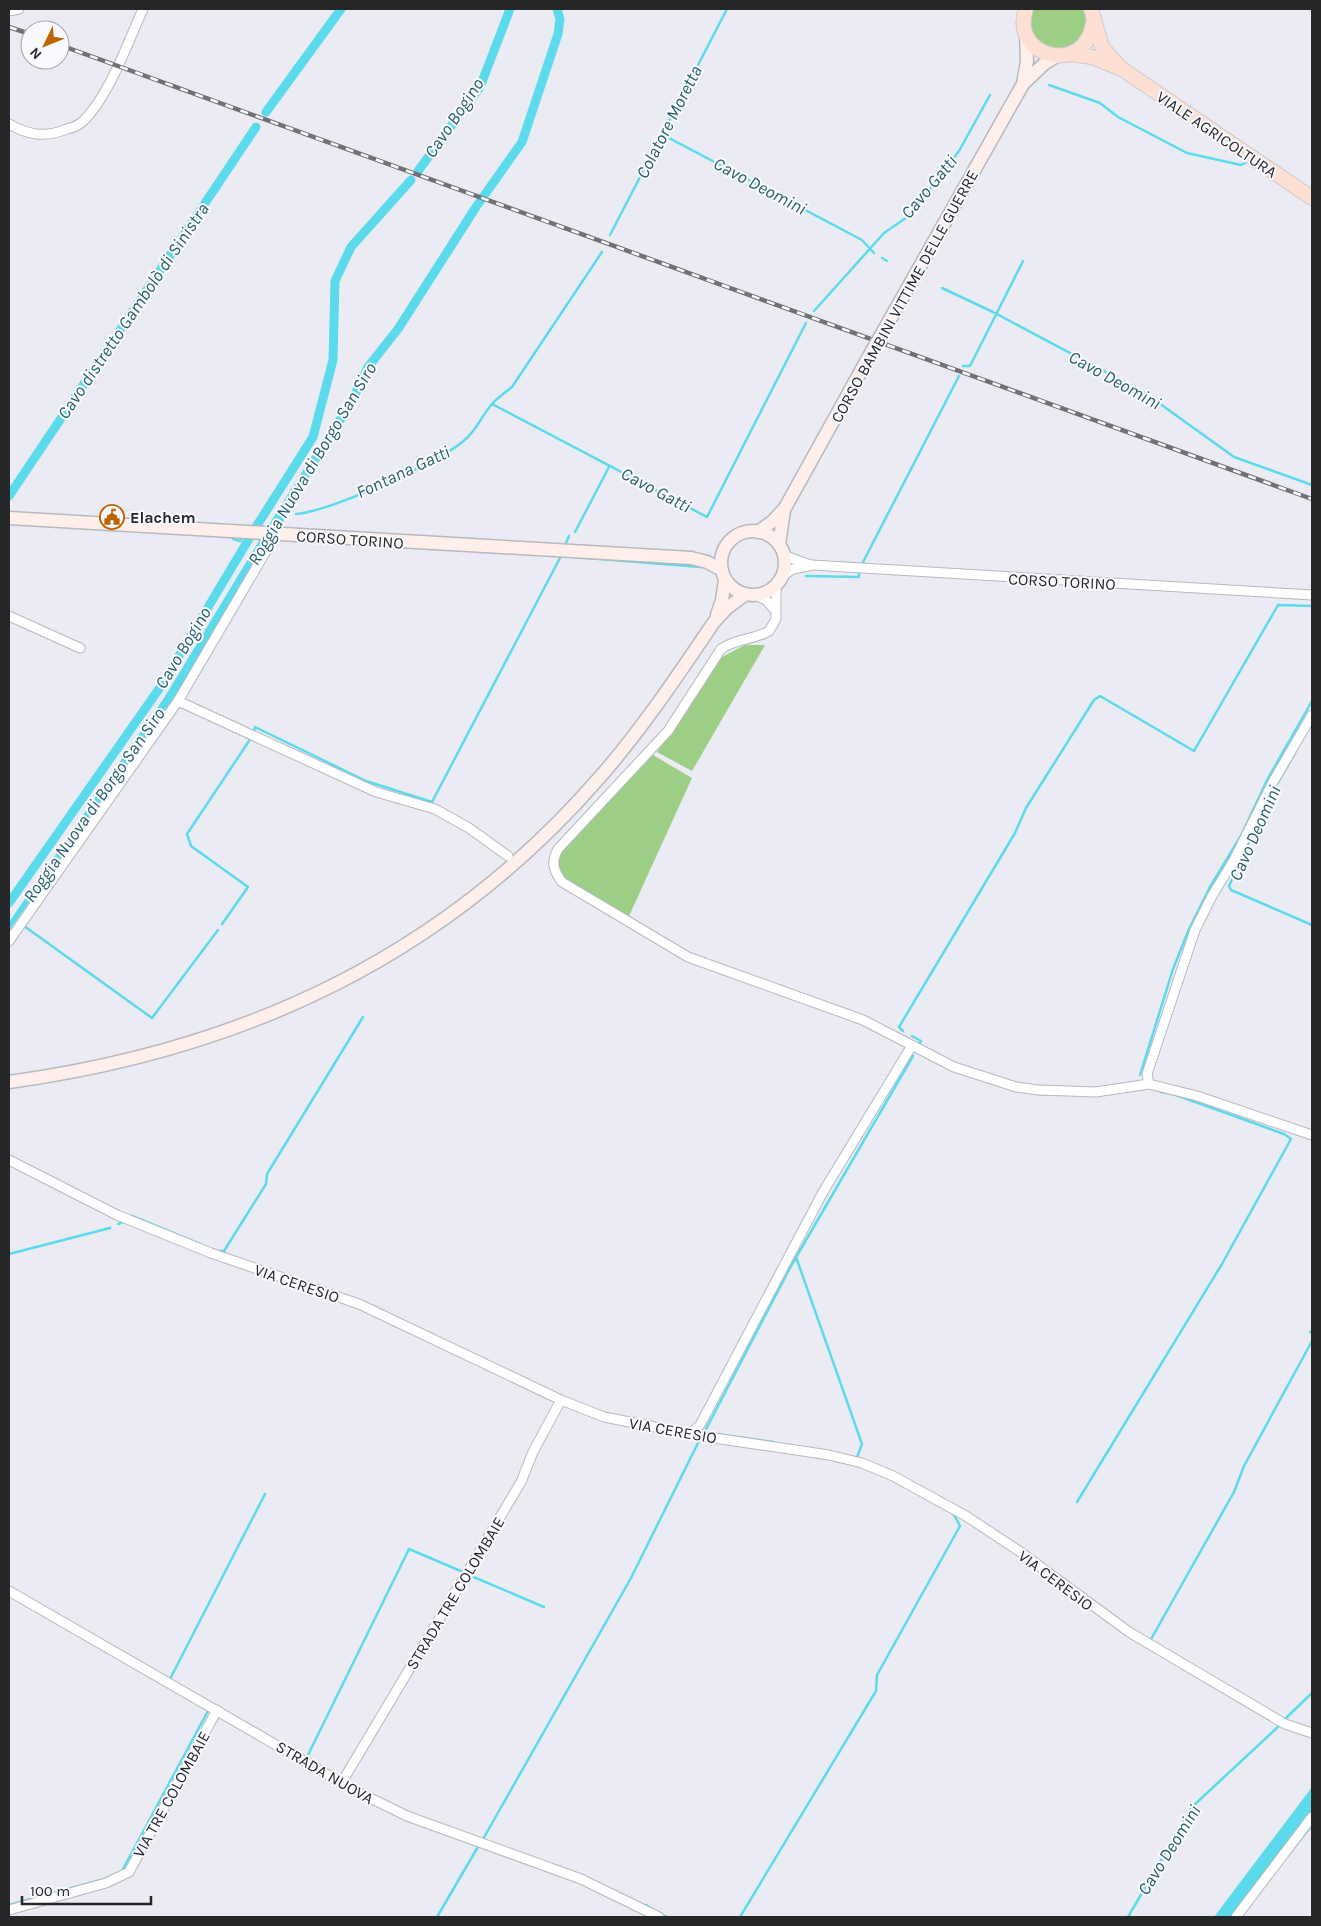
<svg xmlns="http://www.w3.org/2000/svg" width="1321" height="1926" font-family="Karla,sans-serif">
<style>
.green{fill:#9cce86}
.water{fill:#5bdaec}
.lines{fill:none;stroke-linecap:round;stroke-linejoin:round}
.stream{stroke:#5bdaec;stroke-width:2.5}
.canal{stroke:#5bdaec;stroke-width:9}
.minor-casing{stroke:#b6b8be;stroke-width:11}
.secondary-casing{stroke:#b6b8be;stroke-width:15}
.primary-casing{stroke:#cbcbcc;stroke-width:16}
.minor{stroke:#fff;stroke-width:9}
.secondary{stroke:#feefea;stroke-width:12}
.primary{stroke:#fddfd4;stroke-width:14}
.rail-casing{stroke:#707175;stroke-width:4.5}
.rail{stroke:#f8faff;stroke-width:2.5;stroke-dasharray:8;stroke-linecap:butt}
.secondary-bridge-casing{stroke:#b6b8be;stroke-width:15;stroke-linecap:butt}
.secondary-bridge{stroke:#feefea;stroke-width:12}
.labels{text-anchor:middle;stroke-width:4;stroke-linejoin:round;paint-order:stroke}
.street-label{font-size:16px;fill:#262729;stroke:#f8faff}
.poi-label{font-size:16px;font-weight:bold;fill:#262729;stroke:#f8faff;text-anchor:start}
.water-label{font-size:18px;font-style:italic;fill:#2b6068;stroke:#f8faff}
</style>
<rect width="100%" height="100%" fill="#ebecf3"/>
<!-- green -->
<path class="green" d="M1032 9H1084C1097 34 1067 59 1043 46 1038 44 1034 36 1031 31Z
M745 645H765L692 771 657 752 720 658Z
M653 755 692 778 629 916 567 881 558 869 560 853Z"/>
<!-- water -->
<path class="water" d="M164 698 170 702 9 931V922Z
M1312 1787V1811L1232 1917H1214Z"/>
<g class="lines">
<!-- stream -->
<path class="stream" d="M1049 85 1100 103 1118 117 1187 153 1241 165 1245 163
M669 138 862 240 874 253
M610 235 727 9
M882 258 887 261
M942 288 993 312 1145 393 1234 457 1312 485
M814 311 884 233 910 215 959 151 990 95
M963 366H970L1023 261
M492 404 707 517 806 323
M296 514C330 511 433 465 461 443 476 432 480 418 492 404 497 398 506 392 512 387L602 252
M278 528 289 510
M575 532 609 467
M233 539 240 541 243 537
M565 545 569 536
M862 564 959 376
M806 576 859 577V571
M254 732 255 727 366 781 432 802 561 556 701 567
M1277 784 1295 753
M1262 813 1229 886 1231 890 1312 925
M222 924 248 887 191 846 187 834 251 738
M23 928 24 926 152 1018 218 930
M903 1031 899 1027 1015 833 1026 808 1094 700 1100 696 1194 751 1278 605 1312 606
M912 1036 921 1041 919 1044
M1140 1075 1173 969 1189 929 1210 887 1242 834 1267 780 1312 701
M132 1216 200 1244
M118 1224 125 1221
M217 1251H224L266 1184 267 1174 363 1017
M9 1254 110 1228
M796 1257 862 1444 856 1460
M1310 1332H1312
M706 1433H704L791 1266 913 1056
M716 1434 773 1442
M1077 1502 1222 1264 1291 1139 1284 1134 1173 1094 1161 1092
M469 1575 544 1607
M1150 1641 1234 1492 1244 1466 1312 1341
M169 1681 265 1494
M1285 1719 1312 1693
M308 1755 409 1549 463 1572
M482 1841 631 1578 700 1439
M1281 1864 1312 1825
M122 1871 209 1709
M9 1905 101 1880
M646 1905 653 1910
M660 1914 667 1917
M437 1917 479 1845
M740 1917 876 1691 877 1675 960 1526 953 1513
M1128 1917 1192 1807 1280 1725"/>
<!-- canal -->
<path class="canal" d="M266 112 341 9
M418 171 480 87 510 9
M9 496 256 127
M256 527 313 437 333 360 335 281 351 247 411 180
M162 710 272 528 352 401 368 367 398 329 476 207 522 142 558 34 560 19 557 9
M9 903 161 686 250 537"/>
<defs>
<path id="minor" d="M9 11 19 9
M9 124C28 135 45 138 67 129 72 128 77 126 81 123 108 99 128 42 143 9
M783 555 810 565
M782 576 793 569 812 565 1312 595
M776 585V619L769 631C754 640 736 638 721 649L668 731 558 849C551 862 553 870 562 882L688 957 863 1020 954 1067 1016 1087 1038 1090 1096 1092 1149 1084
M755 595 766 600 774 609
M9 616 80 648
M178 701 376 792 435 809 469 828 508 856
M1312 715 1273 782 1234 860 1212 896 1195 930 1147 1074 1149 1084 1197 1096 1312 1135
M9 941 178 701 276 534
M9 1160 117 1215 211 1253 359 1304 561 1400 604 1417 701 1436 829 1455 862 1463 893 1476 966 1516 1019 1551 1129 1632 1285 1724 1312 1733
M690 1434 700 1425 823 1192 911 1047
M9 1591 356 1791 407 1816 581 1879 659 1917
M342 1782 521 1482 533 1452 561 1400
M9 1910 106 1883 129 1872 217 1710
M1236 1917 1312 1817"/>
<path id="secondary" d="M1023 84 1027 61 1026 33
M884 330 1023 84 1045 63 1057 56
M9 518 691 558 707 562 722 570
M721 563a32 32 0 1 1 64 0a32 32 0 1 1-64 0Z
M758 532 773 521 785 508 872 351
M779 545 784 510
M717 615 722 600 725 580
M9 1082C242 1050 443 958 600 777 642 729 678 675 714 622L727 608 746 594"/>
<path id="primary" d="M1026 9C1009 57 1085 77 1093 23
M1091 9 1102 47 1118 65
M1070 54 1092 57 1122 69 1312 198"/>
</defs>
<!-- minor casing -->
<use href="#minor" class="minor-casing"/>
<!-- secondary casing -->
<use href="#secondary" class="secondary-casing"/>
<!-- primary casing -->
<use href="#primary" class="primary-casing"/>
<!-- minor -->
<use href="#minor" class="minor"/>
<!-- secondary -->
<use href="#secondary" class="secondary"/>
<!-- primary -->
<use href="#primary" class="primary"/>
<defs>
<path id="rail" d="M9 27 30 34
M60 45 1312 499"/>
</defs>
<!-- rail casing -->
<use href="#rail" class="rail-casing"/>
<!-- rail -->
<use href="#rail" class="rail"/>
<defs>
<path id="secondary-bridge" d="M872 351 884 330"/>
</defs>
<!-- secondary-bridge casing -->
<use href="#secondary-bridge" class="secondary-bridge-casing"/>
<!-- secondary-bridge -->
<use href="#secondary-bridge" class="secondary-bridge"/>
</g>
<!-- icons -->
<defs>
<symbol id="civic-ring" viewBox="-11 -11 22 22"><circle r="9.5" fill="#f8faff" stroke="#bd6402" stroke-width="1.5"/><path d="M-.6-6.5H3V-4.5H.6V-3L4-1V1h2V6H-6V1h2V-1L-.6-3ZM-1.2 2.5V6h2.4V2.5Z" fill="#bd6402"/></symbol>
</defs>
<g fill-rule="evenodd">
<use href="#civic-ring" x="98" y="503" width="28" height="28"/>
</g>
<g class="labels">
<!-- street labels -->
<g class="street-label">
<text transform="translate(1217 134) rotate(34)" y="6">VIALE AGRICOLTURA</text>
<text transform="translate(904 296) rotate(-61)" y="6">CORSO BAMBINI VITTIME DELLE GUERRE</text>
<text transform="translate(350 539) rotate(4)" y="6">CORSO TORINO</text>
<text transform="translate(1062 581) rotate(3)" y="6">CORSO TORINO</text>
<text transform="translate(297 1283) rotate(19)" y="6">VIA CERESIO</text>
<text transform="translate(673 1430) rotate(10)" y="6">VIA CERESIO</text>
<text transform="translate(1056 1580) rotate(37)" y="6">VIA CERESIO</text>
<text transform="translate(455 1593) rotate(-59)" y="6">STRADA TRE COLOMBAIE</text>
<text transform="translate(325 1772) rotate(30)" y="6">STRADA NUOVA</text>
<text transform="translate(171 1794) rotate(-61)" y="6">VIA TRE COLOMBAIE</text>
</g>
<!-- poi labels -->
<g class="poi-label">
<text x="130" y="523">Elachem</text>
</g>
<!-- water labels -->
<g class="water-label">
<text transform="translate(454 118) rotate(-56)" y="6">Cavo Bogino</text>
<text transform="translate(669 122) rotate(-63)" y="6">Colatore Moretta</text>
<text transform="translate(760 186) rotate(28)" y="6">Cavo Deomini</text>
<text transform="translate(929 187) rotate(-50)" y="6">Cavo Gatti</text>
<text transform="translate(133 311) rotate(-56)" y="6">Cavo distretto Gambolò di Sinistra</text>
<text transform="translate(1115 380) rotate(29)" y="6">Cavo Deomini</text>
<text transform="translate(312 464) rotate(-59)" y="6">Roggia Nuova di Borgo San Siro</text>
<text transform="translate(403 472) rotate(-25)" y="6">Fontana Gatti</text>
<text transform="translate(656 490) rotate(28)" y="6">Cavo Gatti</text>
<text transform="translate(183 648) rotate(-59)" y="6">Cavo Bogino</text>
<text transform="translate(94 805) rotate(-55)" y="6">Roggia Nuova di Borgo San Siro</text>
<text transform="translate(1255 833) rotate(-66)" y="6">Cavo Deomini</text>
<text transform="translate(1169 1850) rotate(-58)" y="6">Cavo Deomini</text>
</g>
</g>
<!-- border -->
<rect width="1321" height="1926" fill="none" stroke="#262729" stroke-width="20"/>
<!-- north arrow -->
<g transform="translate(45 45) rotate(227)"><circle r="24" fill="#f8faff" stroke="#a4a6a9"/>
<path d="M0-4L9 19L0 12L-9 19Z" fill="#bd6402"/>
<text y="-8" font-size="14" font-weight="bold" text-anchor="middle" fill="#262729">N</text>
</g>
<!-- scale -->
<path d="M22 1896v8h129v-8" fill="none" stroke="#262729" stroke-width="2.5"/>
<text x="30" y="1896" font-size="15" fill="#262729" stroke="#f8faff" stroke-width="4" paint-order="stroke">100 m</text>
</svg>
